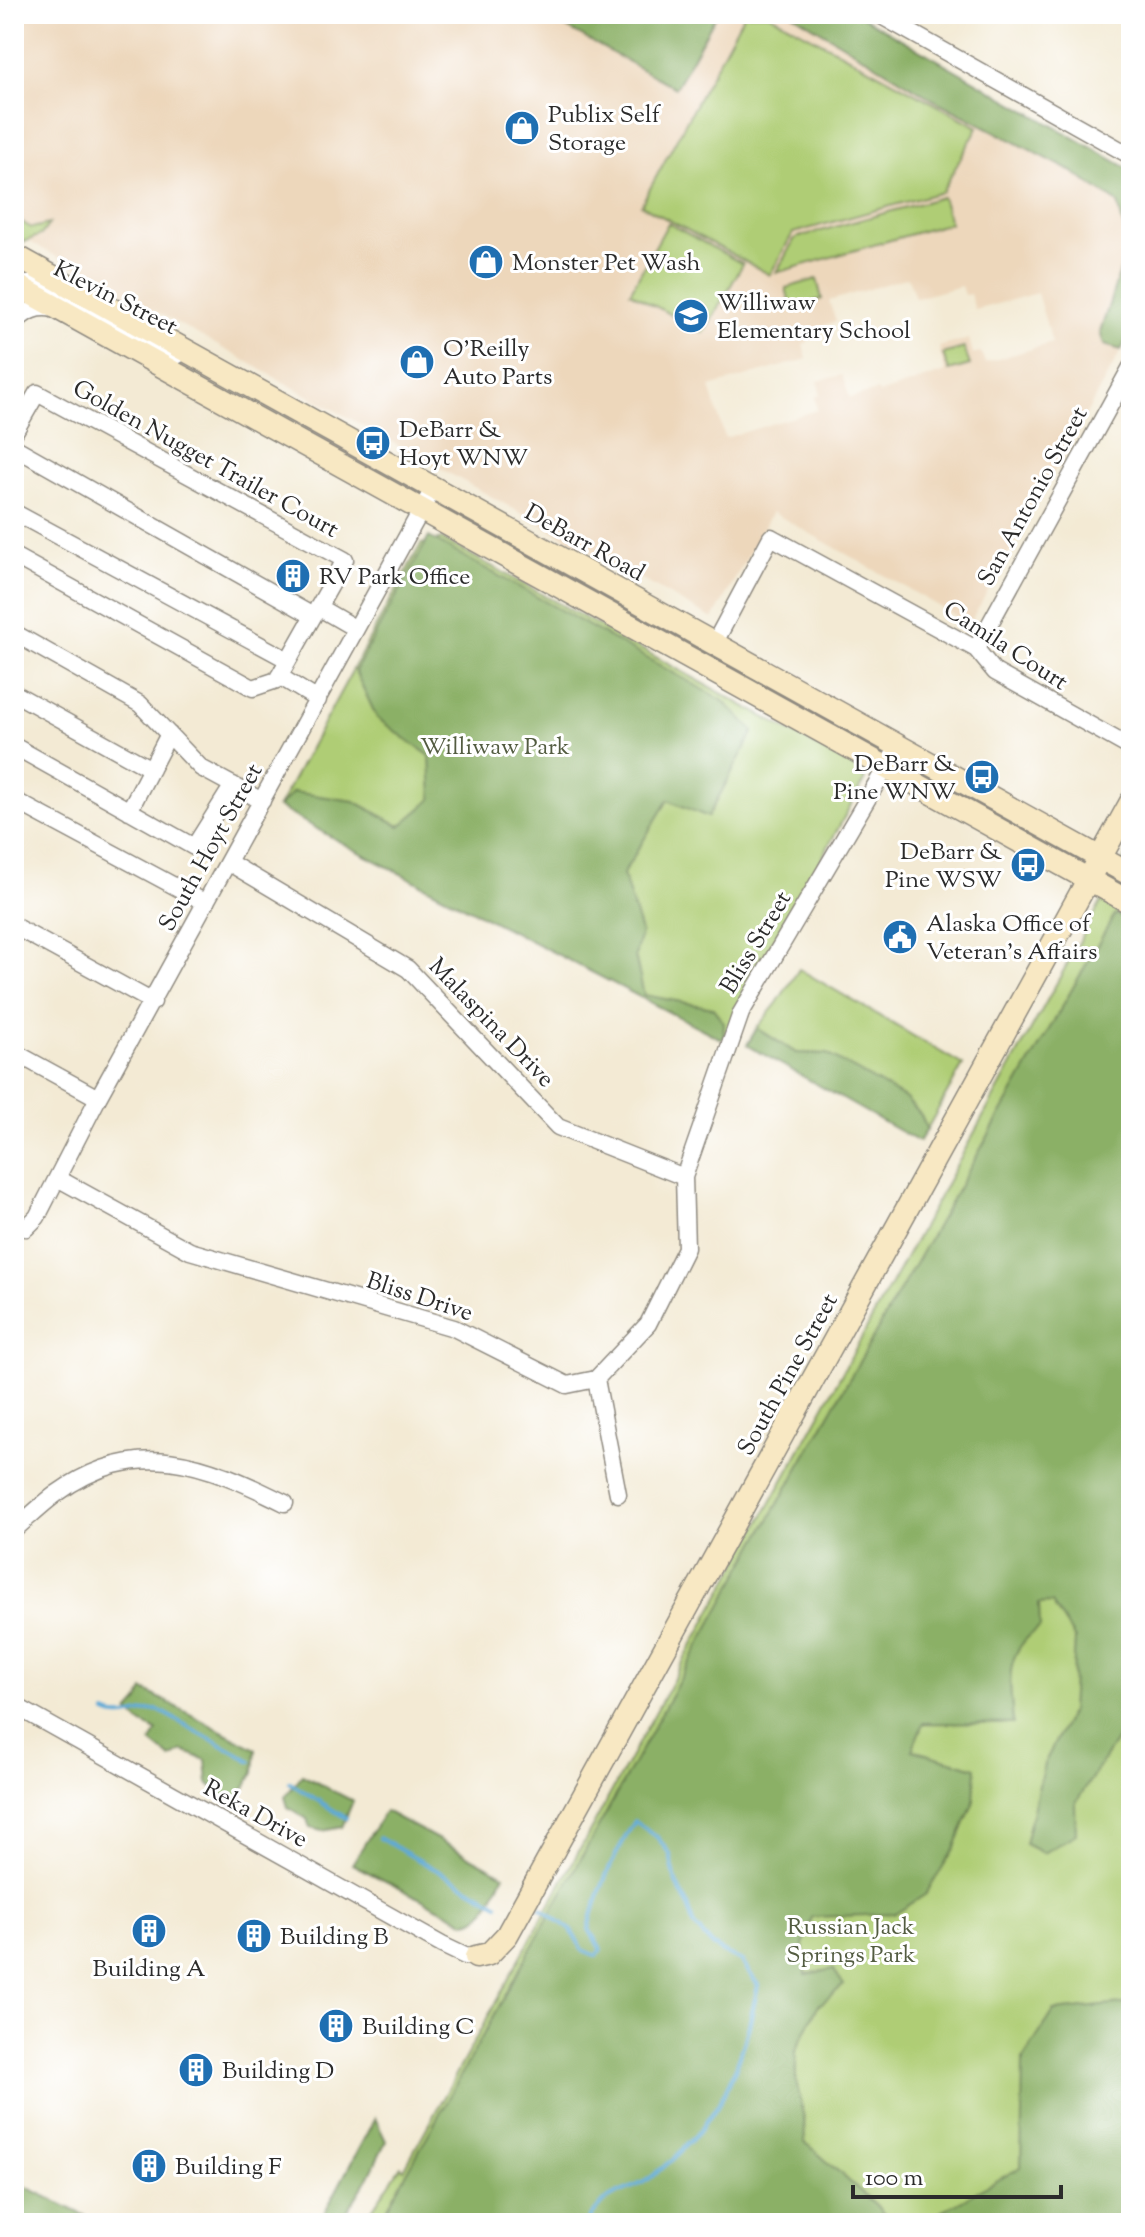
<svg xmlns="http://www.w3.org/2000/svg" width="1145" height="2237" font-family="'Sorts Mill Goudy',serif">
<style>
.built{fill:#edd7bb;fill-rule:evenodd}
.green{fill:#afcd75;stroke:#6d7c50;stroke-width:2}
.forest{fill:#8bb066;stroke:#5b6e48;stroke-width:2}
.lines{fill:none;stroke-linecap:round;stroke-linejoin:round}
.stream{stroke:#5eaad6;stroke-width:4}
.street-casing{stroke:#8f8a80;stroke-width:19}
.secondary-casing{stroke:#8f8a80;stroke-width:25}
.street{stroke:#fff;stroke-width:16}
.secondary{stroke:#f8e8c3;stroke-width:22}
.labels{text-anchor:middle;stroke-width:6;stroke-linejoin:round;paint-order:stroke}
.poi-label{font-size:24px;fill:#2b2b2b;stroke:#fff;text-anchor:start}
.street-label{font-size:24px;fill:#2b2b2b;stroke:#fff}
.park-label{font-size:24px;fill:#535c41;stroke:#fff}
</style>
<rect width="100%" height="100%" fill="#fff"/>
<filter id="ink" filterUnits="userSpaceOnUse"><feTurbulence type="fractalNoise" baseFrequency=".0125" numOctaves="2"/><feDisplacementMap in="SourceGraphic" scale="16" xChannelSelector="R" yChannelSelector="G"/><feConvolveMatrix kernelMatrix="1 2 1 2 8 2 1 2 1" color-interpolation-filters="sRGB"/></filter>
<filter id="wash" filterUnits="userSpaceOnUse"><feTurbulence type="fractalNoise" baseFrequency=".006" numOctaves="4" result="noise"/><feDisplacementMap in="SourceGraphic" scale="32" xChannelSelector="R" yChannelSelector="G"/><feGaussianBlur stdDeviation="1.8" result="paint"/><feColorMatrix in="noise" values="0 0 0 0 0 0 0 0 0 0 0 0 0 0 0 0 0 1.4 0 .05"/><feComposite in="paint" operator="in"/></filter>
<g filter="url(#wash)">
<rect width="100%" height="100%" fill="#f3ead4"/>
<!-- built -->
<path class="built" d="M14 14H542L675 88 717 14H836L1131 172V333L971 621 961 619 772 512 713 619 14 233ZM908 277 915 298 961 286 964 295 970 294 975 310 1037 293 1052 343 985 363 981 352 973 354 969 339 939 347 945 372 879 394 877 391 850 398 842 375 818 381 820 394 815 397 817 410 725 438 710 387 807 359 803 344 808 342 805 331 836 322 829 301Z"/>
<!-- green -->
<path class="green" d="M744 14H769L978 127 942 192 793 233 770 275 641 205Z
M942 197 950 223 776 273 795 238Z
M14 218 32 228 49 224 41 235 24 242 14 237Z
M668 223 743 264 704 333 630 292Z
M817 279 822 299 791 308 786 288Z
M964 348 970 365 949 371 943 354Z
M442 539 853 766 865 779 723 1040 278 807 421 544Z
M1131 848V2223H363L401 2166 404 2169Z
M799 969 963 1065 927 1129 921 1115 828 1054 796 1053 757 1028 777 1003Z"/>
<!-- forest -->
<path class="forest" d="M542 14H717L675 88Z
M793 14H857L1131 170V333L1121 350 1104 345 1100 332 1121 268 1126 238 1118 203 1071 171 934 100Z
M429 537 722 700 754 731 708 817 668 800 623 874 641 932 635 956 644 995 713 1008 724 1023 723 1040 353 849 278 807 293 792 354 801 400 826 432 799 430 756 377 718 355 671Z
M1115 914 1131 923V1717L1075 1804 1076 1834 1043 1853 1025 1844 1044 1764 1071 1711 1075 1639 1052 1603 1039 1604 1040 1627C1001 1655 1011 1682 1013 1724L923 1723 912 1750 976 1768 974 1801 955 1847 926 1894 895 1914 812 1917 804 1943 806 1974 833 1969 844 1985 818 2006 796 2050V2081L804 2117 805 2142 876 2205 892 2223H379L755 1544Z
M757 1028 796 1053 827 1054 905 1098 921 1115 927 1129 919 1142 747 1045Z
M144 1690 256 1749 254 1773 234 1805 208 1783 206 1760 183 1751 171 1758 151 1742 157 1731 140 1723 129 1712 138 1702Z
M302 1775 353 1801 342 1827 322 1831 310 1828 307 1819 288 1807 285 1797Z
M385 1811 504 1875C495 1890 486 1921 466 1922L352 1864Z
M1131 2003V2223H921L1021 2167 1023 2059 1054 2011Z
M375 2118 386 2141 368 2178 340 2223H319Z
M14 2181 100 2223H14Z"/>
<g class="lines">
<!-- stream -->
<path class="stream" d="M106 1713C124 1722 139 1710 158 1710L251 1761
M290 1783 346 1818
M379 1838 498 1904
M541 1908 571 1930 583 1950 597 1956 601 1950 589 1929C597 1890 614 1855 635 1821L657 1837 670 1854 676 1883 688 1905 693 1924 713 1946 742 1962 758 1985C741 2070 721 2124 650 2178 638 2188 619 2190 606 2200 600 2205 595 2212 590 2218L591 2223
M1126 2223 1131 2217"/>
</g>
</g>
<g filter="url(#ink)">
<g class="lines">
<defs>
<path id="street" d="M878 14 1131 156
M14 297 26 284H40L149 343 178 355
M14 323C28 310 36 306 55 309
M14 433 37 393 345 560 277 680 253 688 14 556
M14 447 313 616
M14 512 288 660
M318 607 356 629
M14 633 140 704 201 768 262 801
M714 644 771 537 976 649 995 672 1131 748
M976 649 1131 367
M279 676 318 700
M14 693 151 769
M14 746 194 847 233 785
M14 800 206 903
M129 811 169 734
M228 862 408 969 558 1127 684 1177
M14 926 153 1002
M14 1052 98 1098
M59 1179 190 1251 454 1328 567 1385 596 1379 648 1324 686 1248 684 1177 741 1013 898 747
M14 1221 26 1228 37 1217 98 1098 434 487
M596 1379 618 1494
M14 1530C28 1518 41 1505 56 1494 137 1435 205 1463 285 1503
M14 1705 442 1945 465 1956 476 1957"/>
<path id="secondary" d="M14 255 1131 875
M14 284 1131 903
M476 1957 489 1954 507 1935 1131 802"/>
</defs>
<!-- street casing -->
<use href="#street" class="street-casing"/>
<!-- secondary casing -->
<use href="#secondary" class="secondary-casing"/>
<!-- street -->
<use href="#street" class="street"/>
<!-- secondary -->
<use href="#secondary" class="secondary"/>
</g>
</g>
<!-- icons -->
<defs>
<symbol id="shop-disc" viewBox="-11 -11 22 22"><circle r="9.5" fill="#1f6fb2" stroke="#fff"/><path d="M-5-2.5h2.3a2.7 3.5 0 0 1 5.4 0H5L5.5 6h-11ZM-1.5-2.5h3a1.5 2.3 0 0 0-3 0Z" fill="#fff"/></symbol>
<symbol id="school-disc" viewBox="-11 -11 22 22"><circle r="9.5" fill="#1f6fb2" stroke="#fff"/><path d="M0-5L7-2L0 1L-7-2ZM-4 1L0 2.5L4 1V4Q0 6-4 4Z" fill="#fff"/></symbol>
<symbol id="bus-disc" viewBox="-11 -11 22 22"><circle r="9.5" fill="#1f6fb2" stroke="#fff"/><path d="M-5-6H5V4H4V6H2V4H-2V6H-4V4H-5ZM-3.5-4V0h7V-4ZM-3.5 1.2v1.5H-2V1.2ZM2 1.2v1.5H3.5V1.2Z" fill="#fff"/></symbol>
<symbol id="building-disc" viewBox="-11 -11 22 22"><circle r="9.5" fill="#1f6fb2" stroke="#fff"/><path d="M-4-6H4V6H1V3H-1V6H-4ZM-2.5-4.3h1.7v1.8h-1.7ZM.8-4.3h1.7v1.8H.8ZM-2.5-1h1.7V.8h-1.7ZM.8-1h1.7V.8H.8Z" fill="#fff"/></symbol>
<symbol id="civic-disc" viewBox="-11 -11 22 22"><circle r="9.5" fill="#1f6fb2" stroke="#fff"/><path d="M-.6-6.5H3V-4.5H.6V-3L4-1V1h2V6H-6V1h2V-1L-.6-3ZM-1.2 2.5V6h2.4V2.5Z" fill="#fff"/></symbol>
</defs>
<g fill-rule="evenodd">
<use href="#shop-disc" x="502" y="108" width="40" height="40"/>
<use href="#shop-disc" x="466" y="242" width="40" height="40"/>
<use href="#school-disc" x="671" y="296" width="40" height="40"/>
<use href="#shop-disc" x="397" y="342" width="40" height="40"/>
<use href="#bus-disc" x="353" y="423" width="40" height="40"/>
<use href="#building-disc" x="273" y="556" width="40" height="40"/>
<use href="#bus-disc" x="962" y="757" width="40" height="40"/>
<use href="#bus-disc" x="1008" y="845" width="40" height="40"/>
<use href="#civic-disc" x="880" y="917" width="40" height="40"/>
<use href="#building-disc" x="129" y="1911" width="40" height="40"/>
<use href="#building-disc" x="234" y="1916" width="40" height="40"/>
<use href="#building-disc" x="316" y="2006" width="40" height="40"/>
<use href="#building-disc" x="176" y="2050" width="40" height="40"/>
<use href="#building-disc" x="129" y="2146" width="40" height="40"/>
</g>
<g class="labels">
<!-- poi labels -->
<g class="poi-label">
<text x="548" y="122">Publix Self<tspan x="548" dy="28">Storage</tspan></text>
<text x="512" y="270">Monster Pet Wash</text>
<text x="717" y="310">Williwaw<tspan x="717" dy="28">Elementary School</tspan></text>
<text x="443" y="356">O'Reilly<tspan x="443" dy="28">Auto Parts</tspan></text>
<text x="399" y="437">DeBarr &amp;<tspan x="399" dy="28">Hoyt WNW</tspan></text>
<text x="319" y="584">RV Park Office</text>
<text x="956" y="771" text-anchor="end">DeBarr &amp;<tspan x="956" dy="28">Pine WNW</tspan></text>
<text x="1002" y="859" text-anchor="end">DeBarr &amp;<tspan x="1002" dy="28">Pine WSW</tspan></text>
<text x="926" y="931">Alaska Office of<tspan x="926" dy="28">Veteran's Affairs</tspan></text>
<text x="280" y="1944">Building B</text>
<text x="149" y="1976" text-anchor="middle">Building A</text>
<text x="362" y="2034">Building C</text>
<text x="222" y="2078">Building D</text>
<text x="175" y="2174">Building F</text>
</g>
<!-- street labels -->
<g class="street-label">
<text transform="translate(116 297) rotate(27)" y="8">Klevin Street</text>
<text transform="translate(206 458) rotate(29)" y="8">Golden Nugget Trailer Court</text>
<text transform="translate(1032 496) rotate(-61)" y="8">San Antonio Street</text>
<text transform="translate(585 542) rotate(29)" y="8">DeBarr Road</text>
<text transform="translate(1006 645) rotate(33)" y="8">Camila Court</text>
<text transform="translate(210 847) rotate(-61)" y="8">South Hoyt Street</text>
<text transform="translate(755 942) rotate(-59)" y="8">Bliss Street</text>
<text transform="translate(492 1022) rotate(46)" y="8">Malaspina Drive</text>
<text transform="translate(420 1296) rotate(18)" y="8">Bliss Drive</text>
<text transform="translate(787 1374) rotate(-61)" y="8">South Pine Street</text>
<text transform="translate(256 1813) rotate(29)" y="8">Reka Drive</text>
</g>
<!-- park labels -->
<g class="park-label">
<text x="495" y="754">Williwaw Park</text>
<text x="851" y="1934">Russian Jack<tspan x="851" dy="28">Springs Park</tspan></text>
</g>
</g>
<!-- margin -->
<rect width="1145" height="2237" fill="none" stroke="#fff" stroke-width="48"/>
<!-- scale -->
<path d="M853 2185v12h208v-12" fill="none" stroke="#2b2b2b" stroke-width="4"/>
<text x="865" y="2185" font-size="24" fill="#2b2b2b" stroke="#ffffff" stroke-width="6" paint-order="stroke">100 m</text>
</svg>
